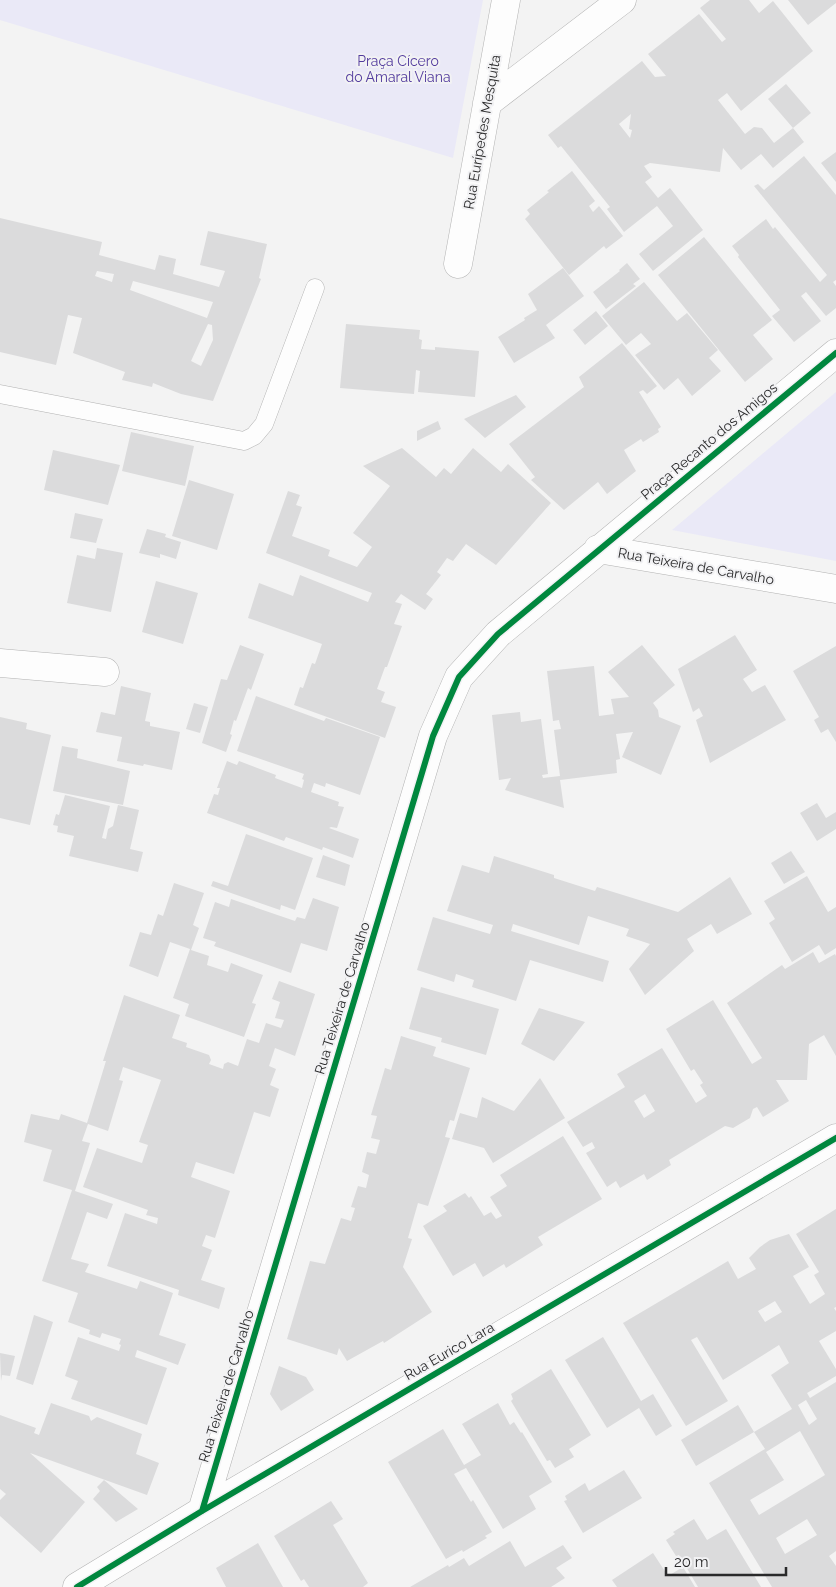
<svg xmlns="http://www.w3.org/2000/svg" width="836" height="1587" font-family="Raleway,sans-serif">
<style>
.green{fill:#eae9f7}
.building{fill:#dbdbdc;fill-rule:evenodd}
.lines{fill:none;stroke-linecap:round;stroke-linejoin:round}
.service-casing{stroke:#b2b2b2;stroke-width:19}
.minor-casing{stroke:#b2b2b2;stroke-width:29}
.service{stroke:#fdfdfd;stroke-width:18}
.minor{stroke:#fdfdfd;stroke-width:28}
.cycleway-casing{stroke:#f2f2f4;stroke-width:9}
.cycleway{stroke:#00873e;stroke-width:6}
.labels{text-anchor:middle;stroke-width:4;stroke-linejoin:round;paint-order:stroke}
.park-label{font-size:14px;fill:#533c9e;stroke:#f2f2f4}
.street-label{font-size:14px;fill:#2a2a2b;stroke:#f2f2f4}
</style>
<rect width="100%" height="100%" fill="#f3f3f3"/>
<!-- green -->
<path class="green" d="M0 0H483L453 158 0 20Z
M836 392V561L672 530Z"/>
<!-- building -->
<path class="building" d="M710 0H749L759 13 773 1 813 51 741 111 727 93 718 100 745 134 754 127 762 128 774 143 793 128 804 142 773 168 761 154 741 170 723 148 720 172 650 163 644 166 652 177 645 182 658 198 670 188 703 230 653 271 639 254 673 226 657 206 624 232 607 209 610 207 561 146 558 148 548 135 642 61 655 77 666 76 648 54 699 14 722 42 726 39 700 8ZM631 114 629 129 632 130 630 138 619 124Z
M788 0H836V3L808 25Z
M786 84 811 113 793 128 768 99Z
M836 152V182L821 163Z
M804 156 836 195V280L833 282 836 286V308L826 316 806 292 801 296 821 321 794 342 772 316 780 310 738 257 739 255 732 246 766 219 773 229 775 227 820 282 827 275 754 186 758 184 764 190Z
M572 171 595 201 589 206 593 212 599 206 623 236 606 249 604 246 569 275 525 219 530 214 527 210 549 192 547 191Z
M0 218 102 242 99 255 155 270 159 255 176 259 173 274 219 287 225 271 200 265 208 231 267 244 259 278 261 279 213 401 181 394 153 383 152 387 122 380 125 372 73 353 82 318 68 315 56 365 0 352ZM97 271 114 274 112 282 95 276ZM133 281 213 302 207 318 130 290ZM208 324 212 325 213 340 201 366 191 361Z
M704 237 772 320 753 335 773 359 745 382 658 275Z
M627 263 640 279 633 284 636 286 606 309 593 292 620 271 619 270Z
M563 268 584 296 546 325 555 338 514 363 498 337 525 320 524 318 537 310 528 294Z
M644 282 677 321 687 313 718 350 709 358 721 371 692 396 678 378 664 390 635 355 651 344 641 333 626 345 602 316Z
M596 311 608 326 585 345 573 330Z
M346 324 420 330 419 339 422 340 421 349 435 350V347L479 351 475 397 418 392 420 371 416 370 414 394 340 388Z
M622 343 657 386 647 394 643 390 639 392 661 427 658 429 659 432 643 442 641 439 624 450 636 471 607 494 598 482 564 510 531 480 535 477 509 444 584 387 579 377Z
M516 395 526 407 485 438 464 419Z
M438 421 441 429 417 441V431Z
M131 432 194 446 185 486 122 471Z
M402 448 436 477 444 468 451 474 473 448 501 472 508 464 551 503 496 565 466 544 453 561 447 558 437 572 441 575 426 594 433 599 425 610 401 594 395 602 402 604 394 624 402 626 387 667H385L377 689 385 692 381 702 396 707 385 738 294 705 300 687 303 688 312 663 315 664 322 644 248 618 259 583 293 596 300 575 368 602 372 593 266 553 288 491 300 495 296 505 302 507 292 536 330 550 328 556 357 567 372 547 353 533 390 486 363 466Z
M53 450 120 465 108 505 44 490Z
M189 480 234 494 217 550 172 536Z
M75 513 103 519 96 543 70 538Z
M147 529 166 534 165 537 181 542 176 559 160 554V558L139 553Z
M97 548 123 553 111 612 67 603 77 555 95 559Z
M156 581 198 593 183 644 142 632Z
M735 635 757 670 743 679 752 692 765 685 786 720 710 763 696 720 703 716 699 708 693 712 678 669Z
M240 645 264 654 251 690 248 688 236 721 234 720 230 734 232 735 226 752 202 743 221 679 227 680Z
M642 645 675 685 653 703 658 710 659 717 681 726 661 775 622 757 633 732 616 734 620 759 616 760 617 773 560 780 564 808 505 790 511 778 499 780 492 715 520 712 521 722 541 719 548 774 542 775 543 778 560 776 554 730 561 729 559 720 553 721 547 671 594 666 599 716 614 714 611 699 629 697 608 672Z
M836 646V742L828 729 821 733 814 720 819 717 793 671Z
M121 686 151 693 145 721 150 722V726L180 732 172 770 144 764 143 766 117 761 122 737 96 732 101 712 115 715Z
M256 696 324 721 326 718 380 737 360 795 326 783 325 787 314 783 311 792 339 802 338 806 344 807 337 828 331 827 329 828 359 839 353 858 323 847 322 850 286 837 284 841 207 813 214 794 218 795 220 788H217L227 761 237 765 239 761 276 775 275 778 302 788 304 780 302 779 304 774 237 751Z
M194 703 208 707 200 733 186 729Z
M0 717 27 723 26 729 51 735 30 825 0 818Z
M62 746 78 749 77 758 130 771 123 805 53 791Z
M65 795 110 806 102 838 106 839 108 829 113 826 118 805 139 810 130 849 143 852 138 872 69 856 74 836 57 832 58 826 53 825 56 814 59 815Z
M817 803 826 818 836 812V829L817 841 800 813Z
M246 834 313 858 295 910 281 905 280 910 211 886 213 881 228 886Z
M791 851 805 872 784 884 771 863Z
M323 855 350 865 345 886 316 877Z
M494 856 554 875V878L595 891 597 887 678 912 730 877 752 914 717 934 711 924 687 939 694 951 645 995 629 969 650 944 626 936 629 929 588 916 579 945 513 924 511 931 609 961 603 982 530 960 516 1001 472 987 474 980 456 974 454 982 417 970 433 917 490 934 493 925 447 911 462 865 489 873Z
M807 876 828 912 836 907V948L825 955 819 945 792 962 769 923 775 919 764 901Z
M174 883 204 893 193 925 199 928 191 950 209 956 207 965 228 972 231 963 263 975 252 1003 256 1004 244 1037 185 1016 189 1004 173 998 190 949 170 942 158 977 129 966 140 932 151 935 158 914 163 916Z
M313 898 339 907 327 951 301 943 291 973 214 946 216 942 203 938 215 902 229 907 231 899 295 921 297 917 305 919Z
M813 952 819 963 835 954 836 956V1056L824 1035 809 1044 807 1080H776L789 1101 763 1117 757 1107 753 1109 750 1118 733 1128 725 1126 669 1160 671 1165 647 1180 644 1174 620 1188 616 1181 607 1187 586 1153 595 1148 592 1142 583 1147 567 1122 625 1087 617 1074 662 1048 696 1103 707 1096 700 1085 703 1083 694 1069 691 1071 666 1029 713 1000 752 1064 762 1058 727 1003 782 965 785 969ZM645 1094 655 1111 644 1118 634 1101Z
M279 981 315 994 295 1056 275 1048 269 1066 276 1069 270 1085 279 1089 270 1117 254 1112 234 1174 196 1162 191 1177 230 1191 215 1238 206 1235 202 1246 212 1250 201 1280 225 1288 219 1309 178 1295 179 1290 107 1266 125 1213 157 1224 158 1218 146 1215 148 1210 83 1187 97 1148 142 1163 148 1145 139 1142 161 1080 123 1067 119 1080 123 1081 108 1131 88 1124 82 1141 90 1143 75 1191 113 1204 107 1219 87 1212 71 1259 89 1264 85 1272 137 1289 140 1281 173 1293 159 1335 186 1344 178 1365 137 1350 135 1357 167 1368 147 1425 71 1399 78 1381 65 1376 78 1337 119 1351 121 1345 119 1344 121 1339 102 1333 100 1338 89 1334 90 1330 68 1322 78 1293 42 1281 72 1190 43 1181 52 1150 24 1142 31 1114 59 1120 61 1114 87 1123 106 1061H103L124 995 180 1015 172 1038 187 1043 186 1047 209 1055 211 1060 209 1064 223 1069 224 1064 228 1062 238 1066 247 1039 259 1043 266 1023 281 1028 284 1020 275 1018 280 1002 272 999Z
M421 987 499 1009 486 1055 441 1042 442 1038 409 1029Z
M539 1008 585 1022 554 1061 521 1044Z
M401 1036 436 1047 433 1056 470 1068 454 1121 450 1120 445 1137 450 1138 428 1206 418 1203 408 1238 412 1239 403 1267 432 1312 384 1343 383 1341 347 1361 339 1348 337 1355 287 1339 310 1261 325 1264 341 1218 351 1221 355 1208 351 1207 358 1186 366 1188 369 1175 362 1172 367 1152 376 1154 380 1140 371 1138 377 1116 371 1115 385 1068 391 1070Z
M540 1078 565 1118 493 1163 484 1148 452 1139 460 1113 477 1118 482 1097 514 1111Z
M563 1136 602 1199 538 1237 543 1245 506 1268 504 1264 483 1277 475 1263 453 1276 423 1226 447 1211 443 1206 465 1193 469 1198 471 1196 484 1216 491 1212 496 1219 502 1216 490 1197 507 1186 500 1175Z
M836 1209V1307L834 1308 836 1311V1331L819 1341 836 1369V1376L807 1393 810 1398 836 1382V1551L829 1556 836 1566V1587H772L709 1483 765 1449 754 1432 792 1409 771 1375 789 1363 779 1345 723 1380 697 1337 691 1340 728 1401 686 1426 623 1323 728 1261 738 1279 756 1269 749 1258 760 1247 770 1240 789 1234 809 1267 793 1276 810 1304 825 1294 814 1275 819 1272 796 1234ZM775 1301 782 1312 765 1322 758 1311ZM806 1400 817 1419 809 1425 798 1405ZM800 1431 825 1475 759 1515 750 1500 784 1480 766 1452ZM807 1519 817 1535 785 1554 776 1538Z
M34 1315 53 1322 33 1385 16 1379Z
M603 1337 641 1401 653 1394 672 1426 656 1436 639 1408 607 1428 565 1360Z
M0 1353 15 1356 10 1376 2 1375 1 1381Z
M279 1366 306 1377 314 1390 281 1411 270 1394Z
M551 1369 591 1435 569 1449 574 1457 555 1468 550 1460 547 1461 511 1401 513 1399 511 1394Z
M51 1403 89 1416 91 1421 97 1417 142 1434 136 1454 159 1463 147 1495 30 1453 85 1502 41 1553 0 1516V1500L6 1494 0 1489V1415L36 1428 34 1433 39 1435Z
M498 1403 510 1425 514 1422 521 1433 522 1432 552 1482 529 1496 536 1509 503 1529 466 1468 454 1474 471 1502 473 1500 492 1532 485 1536 487 1538 463 1552 462 1550 446 1559 388 1462 443 1429 464 1465 481 1455 462 1424Z
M738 1405 754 1432 696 1466 681 1440Z
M624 1470 642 1498 583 1533 564 1501 567 1500 565 1496 585 1483 589 1491Z
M104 1480 138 1509 116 1522 93 1499 100 1491 97 1487Z
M331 1501 343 1519 333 1525 368 1583 363 1587H309L304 1579 301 1581 274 1536Z
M694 1519 707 1540 726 1529 761 1587H698L679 1555 676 1556 666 1540 675 1534 673 1532Z
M510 1541 525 1567 563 1545 572 1558 556 1568 565 1578 551 1587H410L448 1565 449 1567 464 1558 469 1566Z
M258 1543 283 1587H226L216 1568Z
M653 1553 668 1576 683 1567 695 1587H617L612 1580Z"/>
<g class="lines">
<defs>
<path id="service" d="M0 394 244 441 254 436 264 424 315 288"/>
<path id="minor" d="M487 103 622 0
M458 264 506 0
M598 549 836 589
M0 663 105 672
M202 1511 433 736 459 677 498 634 836 353
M77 1587 202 1511 836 1138"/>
</defs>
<!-- service casing -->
<use href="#service" class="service-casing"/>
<!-- minor casing -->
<use href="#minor" class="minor-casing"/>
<!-- service -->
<use href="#service" class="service"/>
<!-- minor -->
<use href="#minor" class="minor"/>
<defs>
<path id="cycleway" d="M202 1511 433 736 459 677 498 634 836 353
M77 1587 202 1511 836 1138"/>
</defs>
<!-- cycleway casing -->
<use href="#cycleway" class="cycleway-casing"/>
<!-- cycleway -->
<use href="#cycleway" class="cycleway"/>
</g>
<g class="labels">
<!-- park labels -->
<g class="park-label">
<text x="398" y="66">Praça Cícero<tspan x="398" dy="16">do Amaral Viana</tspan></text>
</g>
<!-- street labels -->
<g class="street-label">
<text transform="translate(482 132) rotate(-80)" y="5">Rua Eurípedes Mesquita</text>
<text transform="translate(709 441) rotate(-40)" y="5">Praça Recanto dos Amigos</text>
<text transform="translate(696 566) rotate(10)" y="5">Rua Teixeira de Carvalho</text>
<text transform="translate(342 998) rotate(-73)" y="5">Rua Teixeira de Carvalho</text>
<text transform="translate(449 1351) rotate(-30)" y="5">Rua Eurico Lara</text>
<text transform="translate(226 1386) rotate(-73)" y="5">Rua Teixeira de Carvalho</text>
</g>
</g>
<!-- scale -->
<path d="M666 1567v8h120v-8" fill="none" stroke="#2a2a2b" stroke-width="2.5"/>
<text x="674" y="1567" font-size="15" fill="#2a2a2b" stroke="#f2f2f4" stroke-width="4" paint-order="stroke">20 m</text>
</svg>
